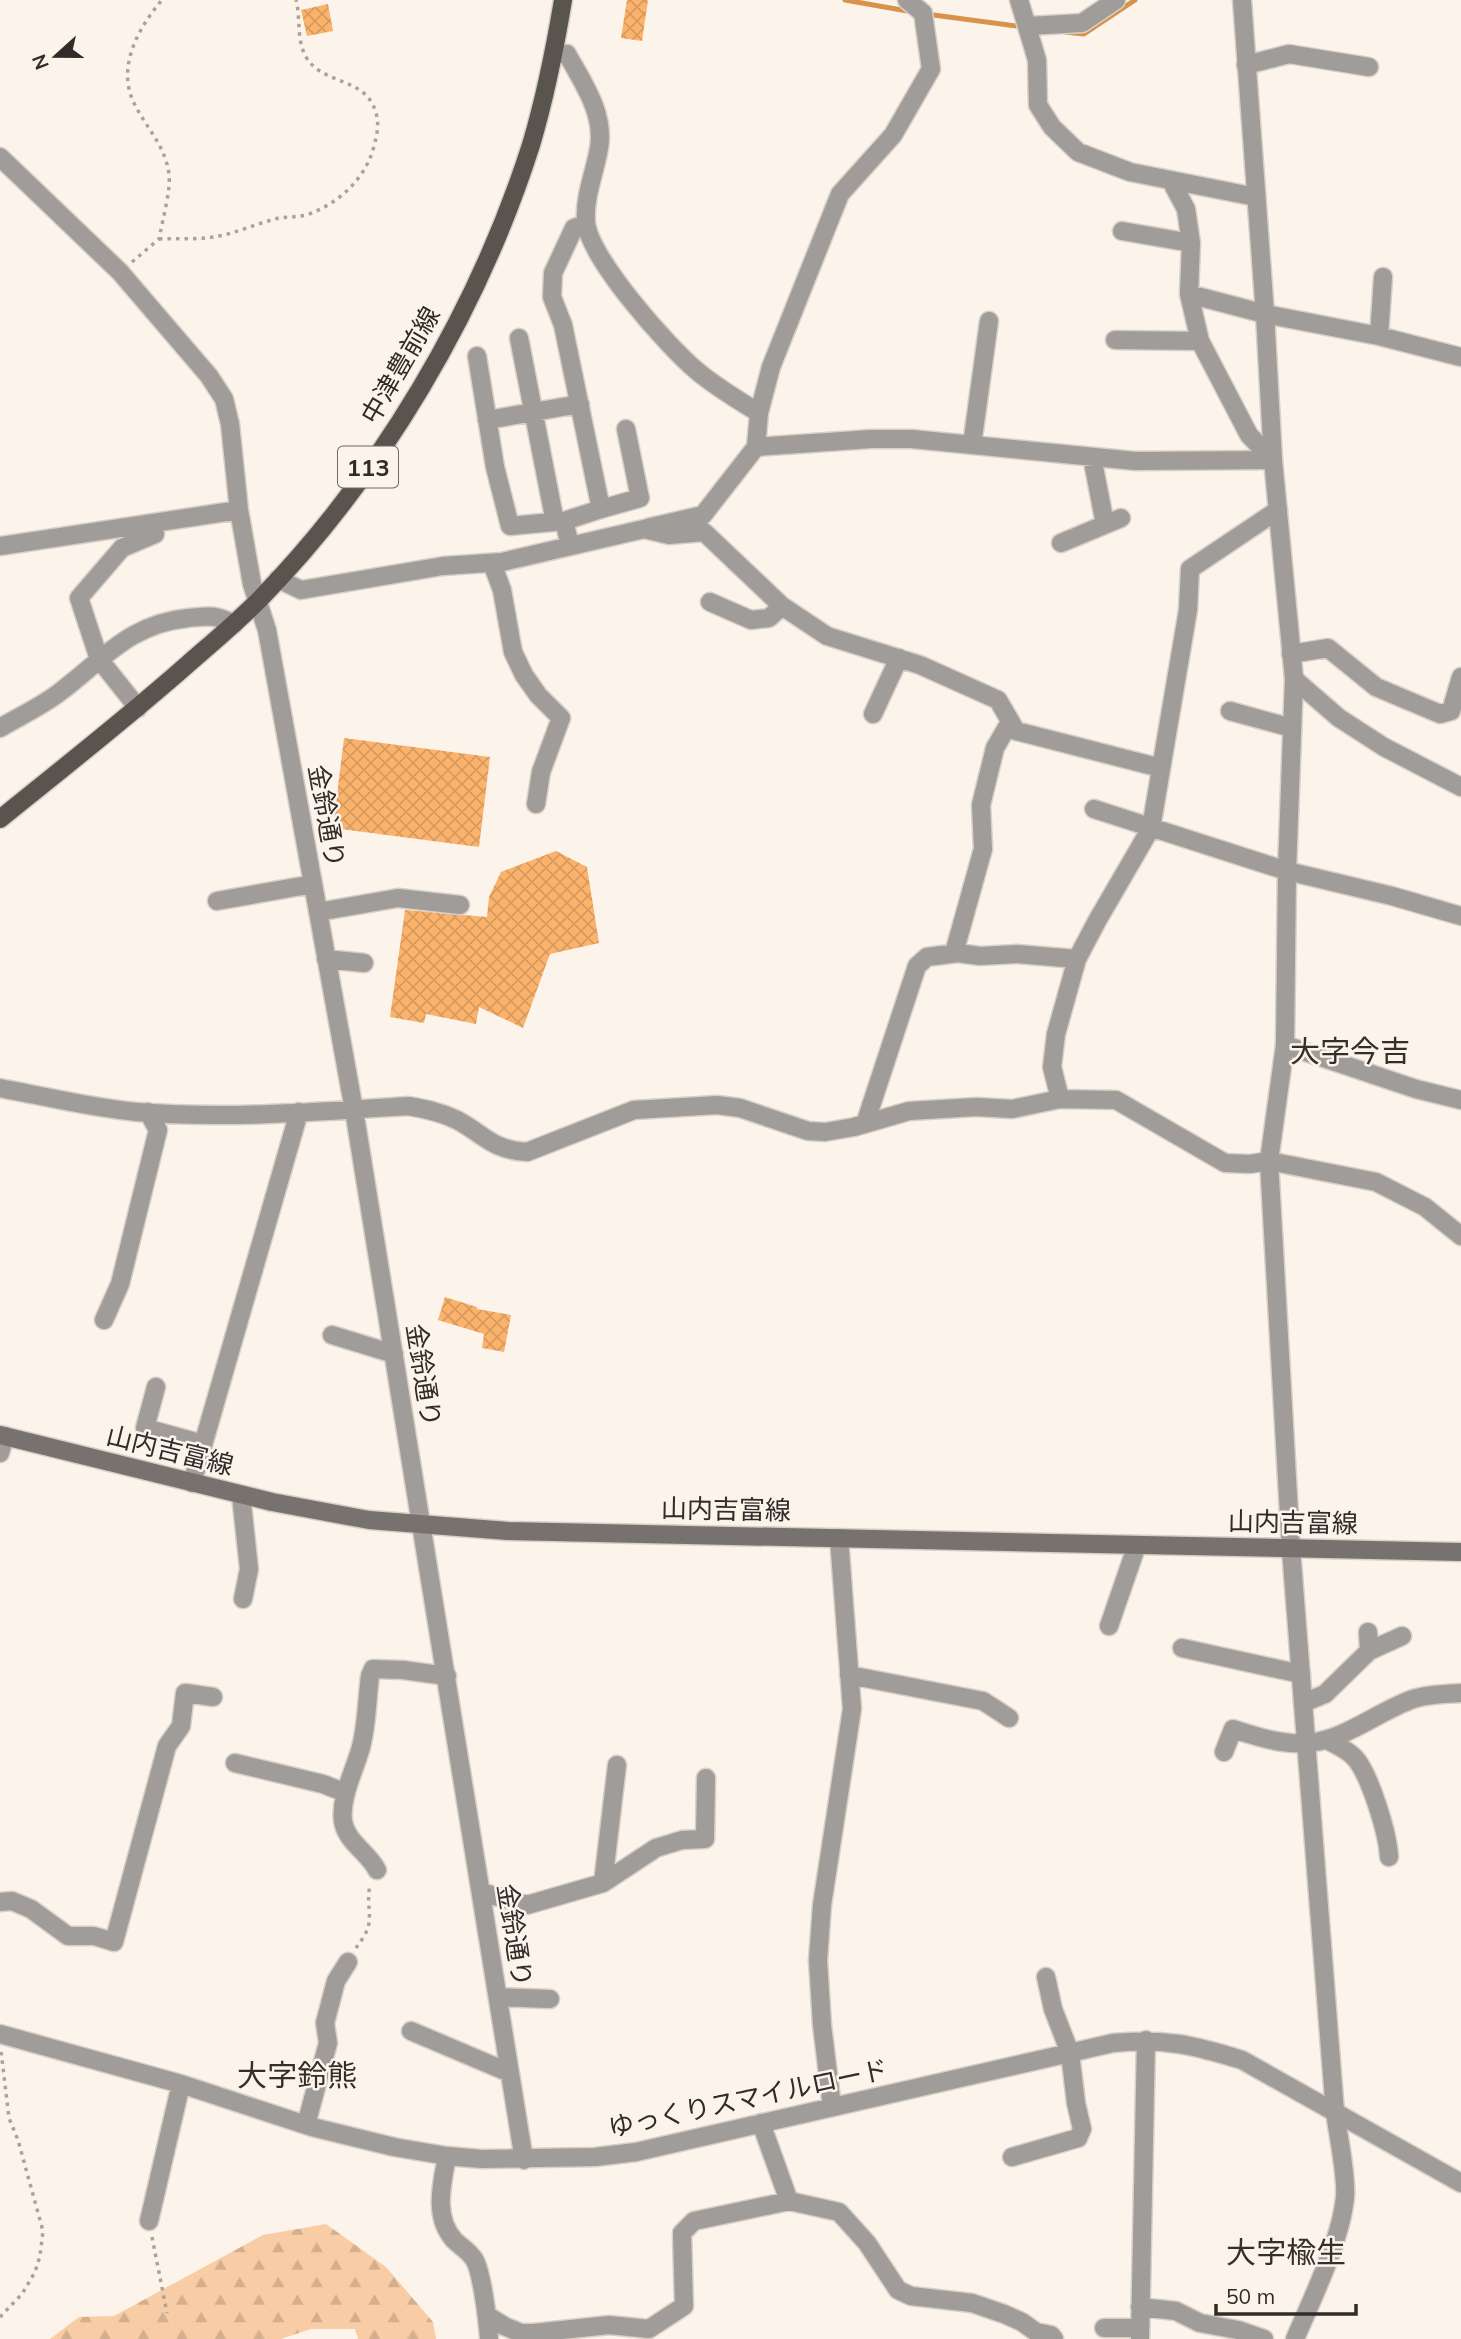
<svg xmlns="http://www.w3.org/2000/svg" width="1461" height="2339" font-family="Mulish,'Noto Sans JP',sans-serif">
  <style>
    .forest { fill: url(#forest-firs) }
    .lines { fill: none; stroke-linecap: round; stroke-linejoin: round }
    .stream { stroke: #d8924b; stroke-width: 5 }
    .building { fill: url(#building-cross-hatch) }
    .minor-casing { stroke: #d7cfc8; stroke-width: 21 }
    .tertiary-casing { stroke: #d7cfc8; stroke-width: 21 }
    .secondary-casing { stroke: #d7cfc8; stroke-width: 21 }
    .primary-casing { stroke: #d7cfc8; stroke-width: 21 }
    .path { stroke: #a9a39d; stroke-width: 3.5; stroke-dasharray: 3.5 5; stroke-linecap: butt }
    .minor { stroke: #a09c99; stroke-width: 18 }
    .tertiary { stroke: #a09c99; stroke-width: 18 }
    .secondary { stroke: #77726d; stroke-width: 18 }
    .primary { stroke: #5a544f; stroke-width: 18 }
    .labels { text-anchor: middle; dominant-baseline: central; stroke-width: 5; stroke-linejoin: round; paint-order: stroke }
    .shield { fill: #fcf3eb; stroke: #6c6863; stroke-width: 2 }
    .shield-label { font-size: 24px; font-weight: bold; fill: #2f2c29 }
    .street-label { font-size: 26px; fill: #2f2c29; stroke: #fcf3eb }
    .quarter-label { font-size: 30px; fill: #352f29; stroke: #fcf3eb }
  </style>
  <defs>
    <pattern id="forest-firs" width="22" height="20" patternUnits="userSpaceOnUse" patternTransform="scale(1.75)"><rect width="22" height="20" fill="#f8cca4"/><path d="M5 1l3.5 6h-7zM16 11l3.5 6h-7z" fill="#d5af8d"/></pattern>
    <pattern id="building-cross-hatch" width="8" height="8" patternUnits="userSpaceOnUse" patternTransform="scale(1.75)"><rect width="8" height="8" fill="#fbb36c"/><path d="M0 0l8 8M0 8l8-8" fill="none" stroke="#d79a5e"/></pattern>
  </defs>
  <rect width="100%" height="100%" fill="#fcf3eb"/>
  <path class="forest" d="M326 2224 386 2267 433 2322 436 2339H358L355 2329H311L281 2339H50L79 2317 114 2316 263 2235Z"/>
  <g class="lines">
    <path class="stream" d="M845 0 913 12
      M926 14 1024 27
      M1065 32 1084 34 1135 0"/>
  </g>
  <path class="building" d="M627 0H648L642 41 621 38Z
    M328 4 333 31 307 36 301 10Z
    M344 738 490 757 479 847 333 828Z
    M556 851 587 867 599 943 550 954 523 1028 479 1007 476 1024 426 1014 424 1023 390 1017 405 910 487 917 489 897 501 872Z
    M445 1297 477 1307V1309L511 1315 504 1352 482 1348 484 1334 438 1320Z"/>
  <g class="lines">
    <defs>
      <path id="minor" d="M1019 0 1037 60 1038 105 1052 127 1078 152 1130 172 1256 197
        M1028 26 1082 23 1116 0
        M554 54H567C583 83 605 114 599 148 595 172 584 197 586 222 589 258 668 347 697 371 716 387 738 400 759 413L756 447 703 515 647 528
        M1246 65 1289 54 1369 67
        M0 157 120 272 209 376 224 399 230 424 239 510 252 584 267 630 354 1110 524 2160
        M1171 181 1186 209 1191 243
        M1122 231 1191 243 1189 294
        M1379 336 1383 277
        M519 338 555 522
        M1115 340 1200 341 1249 435 1273 460
        M1200 341 1189 294 1265 314 1379 336 1461 357
        M477 356 495 467 510 526 564 521
        M759 413 771 367 840 194 893 135 931 69 923 13 907 0
        M487 420 580 404
        M972 445 989 321
        M756 447 871 439H912L1135 461 1273 460
        M1092 457 1105 524
        M601 509 640 498 626 429
        M1061 543 1121 518
        M570 545 564 521 601 509 563 325 552 297 553 273 574 228 586 224
        M0 546 239 510
        M492 563 502 590 513 652 524 675 538 695 561 718 541 772 536 804
        M278 579 301 590 443 566 502 562 644 529 669 535 704 532 782 606 827 636 920 665 998 700 1016 731 1161 768
        M710 602 751 620 769 618 782 606
        M1291 654 1328 648 1376 687 1440 714 1451 711 1461 677
        M1294 679 1339 718 1384 747 1461 787
        M138 708 99 659 79 598 122 548 155 534 153 524
        M1230 711 1292 728
        M873 714 899 658
        M0 728C20 716 42 706 60 692 104 659 129 624 188 618 209 616 214 614 234 624
        M1094 809 1287 871 1392 896 1461 916
        M217 901 313 884
        M318 912 398 898 460 905
        M954 953 983 849 981 805 995 748 1010 722
        M326 959 364 963
        M1285 1045 1416 1089 1461 1100
        M0 1088C44 1096 92 1108 137 1112 227 1119 318 1112 408 1106 426 1109 441 1112 457 1120 485 1135 492 1150 527 1152L634 1110 717 1105 740 1108 808 1131 825 1132 854 1127 909 1111 976 1107 1012 1109 1060 1099 1116 1100 1225 1163 1250 1164 1269 1161 1376 1182 1425 1207 1461 1236
        M1060 1099 1052 1067 1056 1034 1077 959 1097 921 1151 828 1188 610 1190 569 1278 510
        M865 1124 917 966 927 957 958 953 980 956 1017 954 1077 959
        M104 1320 120 1284 158 1130 148 1112
        M332 1335 394 1354
        M156 1387 145 1428 203 1444
        M0 1453 5 1436
        M192 1483 299 1112
        M241 1495 249 1569 243 1599
        M1109 1626 1137 1545
        M1182 1648 1301 1674
        M1369 1651 1402 1636
        M849 1675 983 1701 1009 1718
        M1303 1703 1325 1694 1369 1651 1368 1632
        M1327 1740C1336 1745 1348 1750 1355 1758 1370 1775 1388 1834 1389 1857
        M1224 1752 1233 1729C1258 1737 1282 1745 1308 1743 1345 1740 1377 1712 1413 1699 1428 1694 1445 1694 1461 1693
        M235 1763 323 1784 346 1793
        M377 1870C368 1852 346 1842 343 1821 340 1796 355 1770 361 1747 367 1724 367 1699 370 1676L373 1669 403 1670 447 1676
        M603 1883 617 1765
        M481 1892 527 1905 603 1883 656 1848 682 1840 705 1839 706 1778
        M0 1902 12 1901 31 1909 68 1936H94L114 1942 167 1746 181 1726 185 1693 213 1697
        M498 1997 550 1999
        M411 2031 510 2073
        M0 2034 181 2084 312 2127 394 2147 447 2156 482 2159 595 2157 636 2152 1113 2043C1164 2038 1194 2045 1242 2060L1461 2183
        M832 2107 822 2025 818 1960 822 1905 852 1709 839 1538
        M761 2123 789 2201 839 2212 867 2243 898 2290 911 2296 972 2303 1004 2314 1022 2322 1036 2332 1051 2335 1054 2339
        M306 2125 328 2043 325 2023 336 1981 348 1962
        M447 2156C442 2184 433 2216 454 2240 460 2246 469 2251 474 2259 482 2271 488 2323 489 2339
        M1012 2157 1078 2138 1082 2129 1076 2103 1070 2053 1053 2009 1046 1977
        M149 2221 181 2084
        M1140 2307 1176 2311 1200 2323 1238 2330 1264 2339
        M488 2316 504 2326 521 2333H534L609 2325 649 2329 684 2306 682 2233 694 2221 789 2201
        M1104 2328H1140
        M1140 2339 1146 2040"/>
      <path id="tertiary" d="M1242 0 1265 314 1273 460 1294 679 1287 871 1285 1045 1269 1161 1291 1549 1335 2112C1338 2135 1347 2176 1345 2197 1341 2240 1312 2299 1295 2339"/>
      <path id="secondary" d="M0 1435 272 1502 369 1520 508 1531 1461 1552"/>
      <path id="primary" d="M0 819C63 768 127 718 188 664 212 643 236 623 259 600 381 475 478 311 531 145 545 98 555 48 563 0"/>
    </defs>
    <use href="#minor" class="minor-casing"/>
    <use href="#tertiary" class="tertiary-casing"/>
    <use href="#secondary" class="secondary-casing"/>
    <use href="#primary" class="primary-casing"/>
    <path class="path" d="M159 239C177 238 196 240 213 237 235 234 257 223 279 218 288 217 297 217 306 215 337 205 366 179 374 146 378 131 380 120 373 105 360 78 321 83 306 57 296 39 301 19 296 0
      M132 262 159 239C162 222 171 190 169 175 166 146 146 128 134 103 116 67 139 27 162 0
      M356 1948C360 1942 366 1935 368 1927 372 1915 366 1901 370 1886
      M152 2237 167 2313
      M0 2317 22 2294 35 2272 40 2256 43 2231 18 2140 9 2118 1 2051"/>
    <use href="#minor" class="minor"/>
    <use href="#tertiary" class="tertiary"/>
    <use href="#secondary" class="secondary"/>
    <use href="#primary" class="primary"/>
  </g>
  <g class="labels">
    <rect class="shield" x="338" y="446.5" width="60" height="41" rx="5"/>
    <g class="shield-label">
      <text x="368" y="467">113</text>
    </g>
    <g class="street-label">
      <text transform="translate(400 365) rotate(-60)">中津豊前線</text>
      <text transform="translate(327 816) rotate(80)">金鈴通り</text>
      <text transform="translate(424 1375) rotate(81)">金鈴通り</text>
      <text transform="translate(170 1450) rotate(14)">山内吉富線</text>
      <text transform="translate(726 1509) rotate(1)">山内吉富線</text>
      <text transform="translate(1293 1522) rotate(1)">山内吉富線</text>
      <text transform="translate(515 1935) rotate(81)">金鈴通り</text>
      <text transform="translate(748 2098) rotate(-12)">ゆっくりスマイルロード</text>
    </g>
    <g class="quarter-label">
      <text x="1350" y="1051">大字今吉</text>
      <text x="297" y="2075">大字鈴熊</text>
      <text x="1286" y="2252">大字楡生</text>
    </g>
  </g>
  <g transform="translate(56 56) rotate(249)" stroke="#fcf3eb" stroke-width="5" paint-order="stroke">
  <path d="M0-5L12 26L0 18L-12 26Z" fill="#2f2c29"/>
  <text y="-10" font-size="19" font-weight="bold" text-anchor="middle" fill="#2f2c29">N</text>
  </g>
  <path d="M1216 2304v10h140v-10" fill="none" stroke="#2f2c29" stroke-width="3.5"/>
  <text x="1226" y="2304" font-size="21" fill="#2f2c29" stroke="#fcf3eb" stroke-width="5" paint-order="stroke">50 m</text>
</svg>
